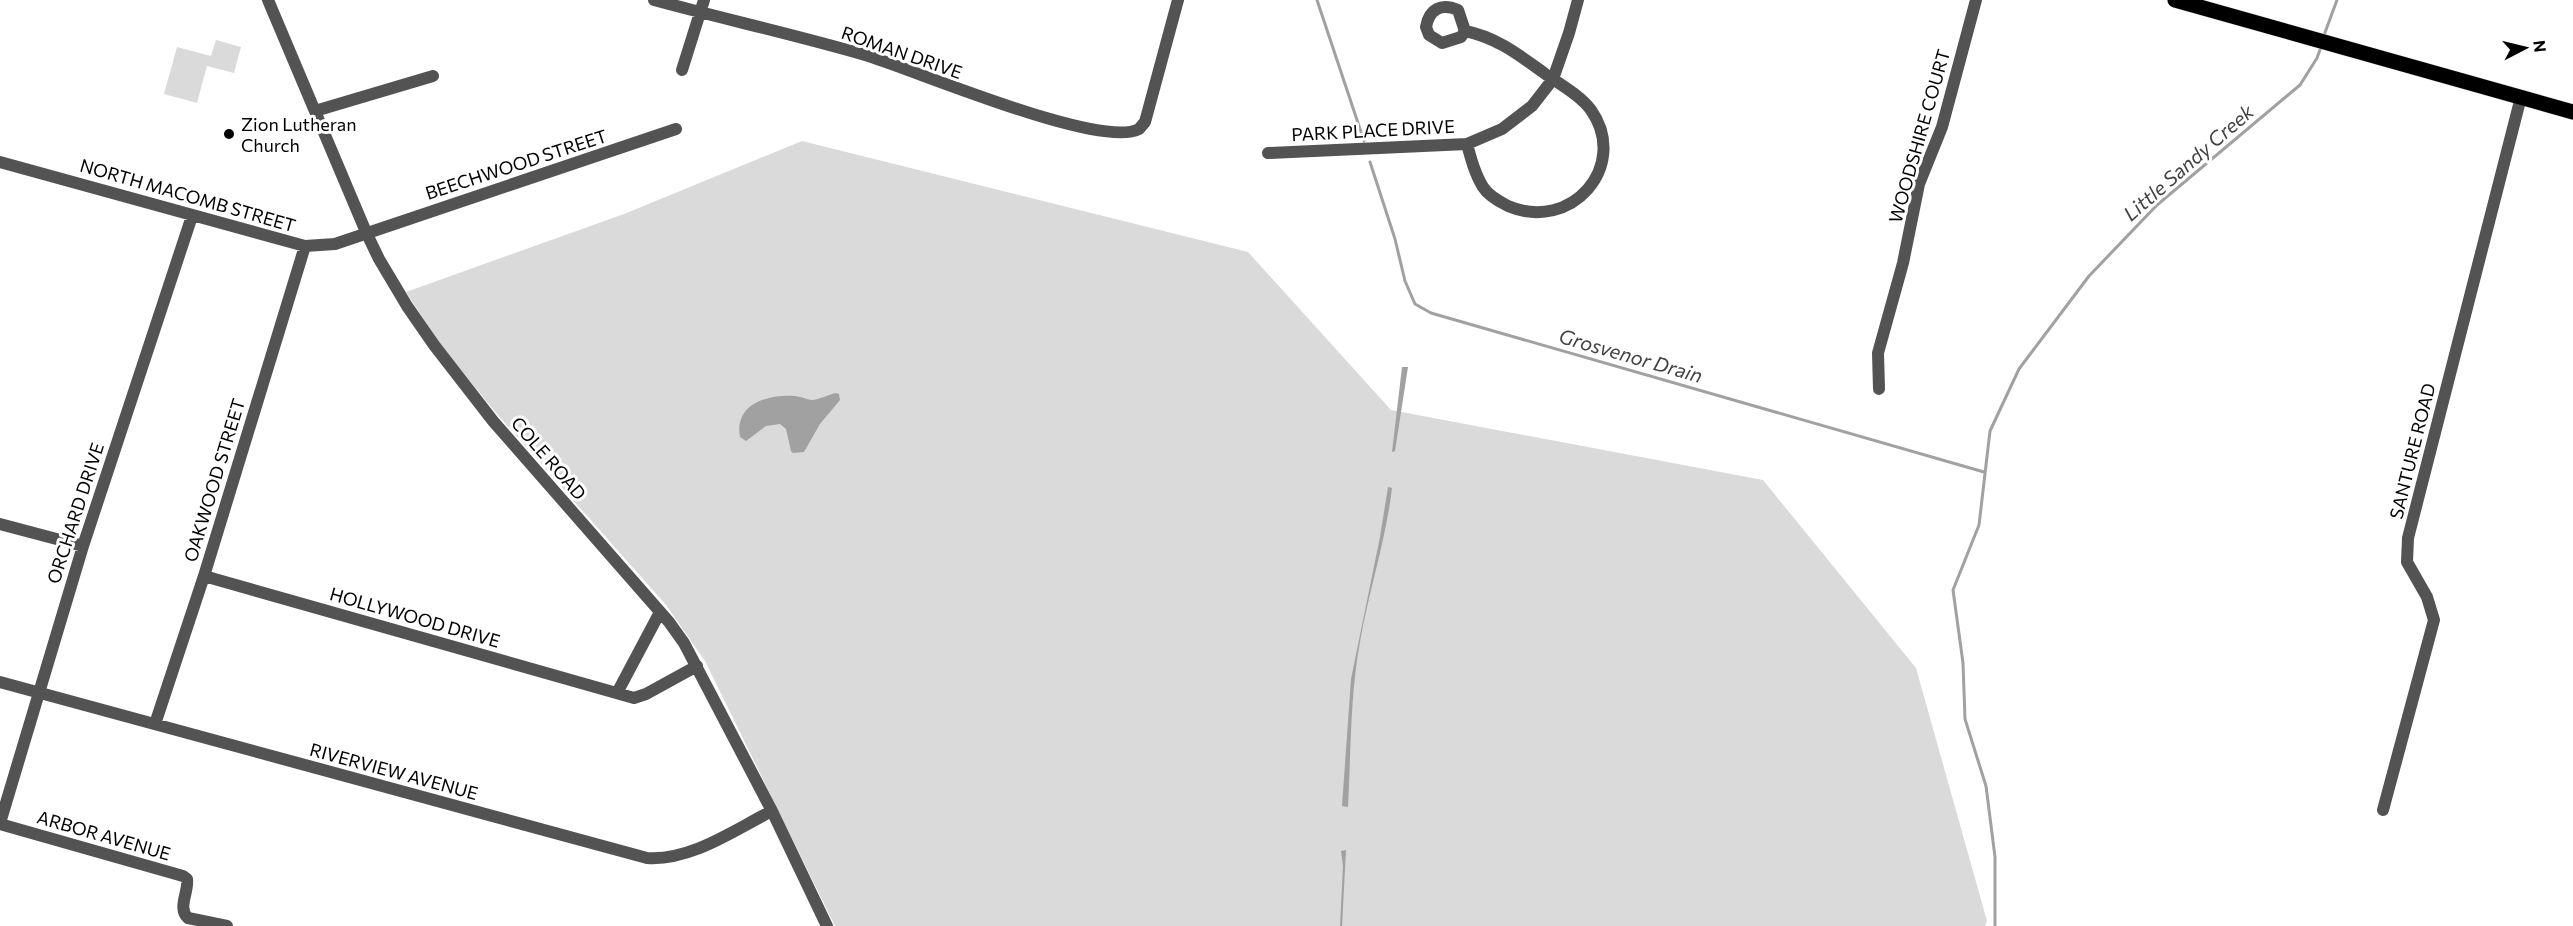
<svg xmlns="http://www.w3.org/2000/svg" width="2573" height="926" font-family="Commissioner,sans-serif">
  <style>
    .green { fill: #dadada }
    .water { fill: #a1a1a1 }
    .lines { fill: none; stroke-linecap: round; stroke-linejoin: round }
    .stream { stroke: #a1a1a1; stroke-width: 3 }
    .major-casing { stroke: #dbdbdb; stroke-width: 16 }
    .minor { stroke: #535353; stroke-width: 12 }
    .major { stroke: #000; stroke-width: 15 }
    .poi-dot { fill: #000; stroke: #fff; stroke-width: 2 }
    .labels { text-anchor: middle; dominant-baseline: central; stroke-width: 6; stroke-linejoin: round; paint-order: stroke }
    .street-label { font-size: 18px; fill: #000; stroke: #fff }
    .poi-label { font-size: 18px; fill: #000; stroke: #fff; text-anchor: start }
    .water-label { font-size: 20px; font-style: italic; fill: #424242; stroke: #fff }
  </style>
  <rect width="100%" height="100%" fill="#fff"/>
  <path class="green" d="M216 40 241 47 234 73 207 66 197 103 164 94 177 47 211 56Z
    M802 141 1248 252 1391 410 1763 480 1916 668 1987 921 1985 926H835L705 661 666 605 496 413 440 344 406 292 624 214Z"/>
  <path class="water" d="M1402 367H1408L1395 451 1392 452Z
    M836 393 839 394 840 400 820 424 804 452 793 453 791 451 786 429 780 424 766 426 746 441 740 437C734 404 768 394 794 396 801 396 807 400 813 400 820 399 828 395 836 393Z
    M1388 487 1392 488C1386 540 1369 590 1360 642 1350 696 1351 752 1348 807L1342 806 1351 679 1380 537Z
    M1346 850 1342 926H1340L1343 866 1341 851Z"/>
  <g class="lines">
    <path class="stream" d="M1317 0 1364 141
      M2323 38 2337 0
      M1370 162 1395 239 1405 281 1415 304 1431 313 1984 472
      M1995 926V857L1986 786 1965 719 1963 663 1953 590 1979 525 1990 431 2019 369 2089 276 2157 205 2300 85 2317 58 2321 47"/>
    <defs>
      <path id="major" d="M2175 0 2573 112"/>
    </defs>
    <use href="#major" class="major-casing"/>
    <path class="minor" d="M268 0 366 232 379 259 407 306 434 345 493 421 669 622 684 643 772 811 827 926
      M654 0C724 19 796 35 865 55 913 69 1100 150 1139 129 1141 127 1143 124 1145 122L1178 0
      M1465 31 1461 37 1442 43 1429 35 1426 27C1429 9 1441 3 1458 10L1465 31C1496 37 1519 55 1544 73 1559 84 1580 95 1591 110 1630 166 1571 233 1508 206 1500 202 1488 195 1483 187 1475 174 1471 159 1467 144
      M682 70 704 0
      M315 111 433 76
      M1268 153 1467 144 1502 129 1532 106 1553 79 1569 33 1578 0
      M0 162 305 246 335 244 676 129
      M1879 389 1878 353 1903 263 1919 184 1942 127 1976 0
      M0 524 83 546
      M204 576 634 698 646 694 697 666
      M0 682 647 858C691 861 734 830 772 811
      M617 693 660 612
      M155 724 204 576 305 246
      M2383 810 2434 620 2427 597 2407 562 2408 538 2521 97
      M0 823 83 546 192 216
      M0 824 183 876 187 879C189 892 177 908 188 918L227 926"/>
    <use href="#major" class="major"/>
  </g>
  <circle class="poi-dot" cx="229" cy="134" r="6"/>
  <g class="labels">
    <g class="street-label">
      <text transform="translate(902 52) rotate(19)">ROMAN DRIVE</text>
      <text transform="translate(1373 130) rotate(-3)">PARK PLACE DRIVE</text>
      <text transform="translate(1919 136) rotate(-74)">WOODSHIRE COURT</text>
      <text transform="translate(516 164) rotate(-18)">BEECHWOOD STREET</text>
      <text transform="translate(188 195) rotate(16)">NORTH MACOMB STREET</text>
      <text transform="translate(2412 451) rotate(-76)">SANTURE ROAD</text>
      <text transform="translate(549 458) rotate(49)">COLE ROAD</text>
      <text transform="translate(214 480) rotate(-73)">OAKWOOD STREET</text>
      <text transform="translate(75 513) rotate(-72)">ORCHARD DRIVE</text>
      <text transform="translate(415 617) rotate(16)">HOLLYWOOD DRIVE</text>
      <text transform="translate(394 771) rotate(15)">RIVERVIEW AVENUE</text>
      <text transform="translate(104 835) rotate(16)">ARBOR AVENUE</text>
    </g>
    <g class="poi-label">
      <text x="241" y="124">Zion Lutheran<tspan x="241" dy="21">Church</tspan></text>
    </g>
    <g class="water-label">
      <text transform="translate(2188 162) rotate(-41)">Little Sandy Creek</text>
      <text transform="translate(1631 355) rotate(16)">Grosvenor Drain</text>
    </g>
  </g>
  <g transform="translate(2525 48) rotate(83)" stroke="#ffffff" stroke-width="4.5" paint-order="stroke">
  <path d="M0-4.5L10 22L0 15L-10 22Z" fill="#000000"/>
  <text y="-9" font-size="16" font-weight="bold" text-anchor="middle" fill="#000000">N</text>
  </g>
</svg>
